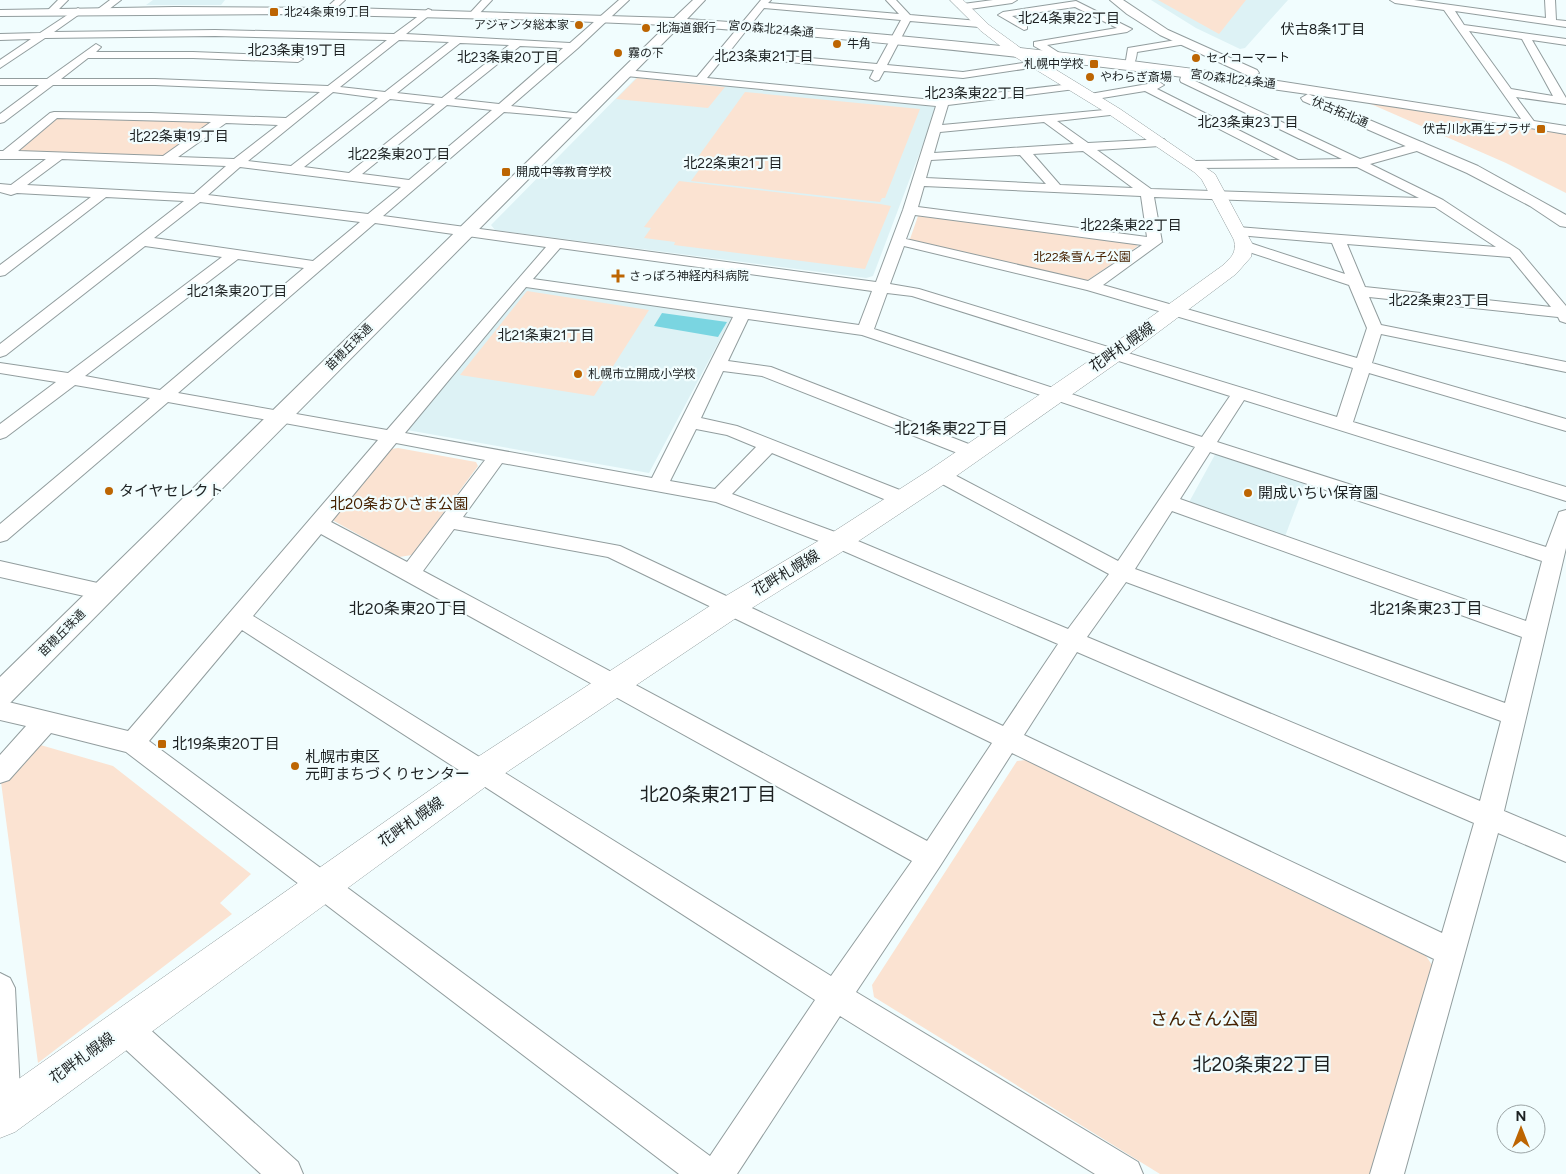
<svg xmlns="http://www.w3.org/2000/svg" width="1566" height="1174" font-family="Figtree,'Noto Sans JP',sans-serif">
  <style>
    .built { fill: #ddf2f5 }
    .green { fill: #fbe3d2 }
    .water { fill: #7ad5e1 }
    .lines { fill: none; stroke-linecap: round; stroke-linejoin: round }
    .minor-casing { stroke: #929d9e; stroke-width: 2 }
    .tertiary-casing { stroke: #929d9e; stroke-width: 2 }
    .secondary-casing { stroke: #929d9e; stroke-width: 1 }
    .minor { fill: #fff; fill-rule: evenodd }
    .tertiary { fill: #fff; fill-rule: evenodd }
    .secondary { fill: #fff; fill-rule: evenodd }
    .poi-dot { fill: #bd6502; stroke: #f1fdfe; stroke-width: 2 }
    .labels { text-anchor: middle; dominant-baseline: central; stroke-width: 4.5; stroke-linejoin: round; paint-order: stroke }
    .far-poi-label { font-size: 12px; fill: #1d2122; stroke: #f1fdfe; text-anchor: start }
    .far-street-label { font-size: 12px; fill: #1d2122; stroke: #f1fdfe }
    .far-park-label { font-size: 12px; fill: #462100; stroke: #f1fdfe }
    .far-neighbourhood-label { font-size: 14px; fill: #1d2122; stroke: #f1fdfe }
    .street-label { font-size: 15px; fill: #1d2122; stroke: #f1fdfe }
    .poi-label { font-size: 15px; fill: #1d2122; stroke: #f1fdfe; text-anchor: start }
    .park-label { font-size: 15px; fill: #462100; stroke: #f1fdfe }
    .neighbourhood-label { font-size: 16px; fill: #1d2122; stroke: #f1fdfe }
    .near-park-label { font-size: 18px; fill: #462100; stroke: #f1fdfe }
    .near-neighbourhood-label { font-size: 19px; fill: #1d2122; stroke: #f1fdfe }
  </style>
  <rect width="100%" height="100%" fill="#f1fdfe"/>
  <path class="built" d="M153 0H225L221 5H146Z
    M1151 0H1288L1245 48 1240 49 1196 28Z
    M640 77 937 107 873 276 866 278 495 230 491 225 636 78Z
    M525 287 732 317 649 473 407 430Z
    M1217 451 1306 481 1284 539 1188 504Z"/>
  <path class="green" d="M1158 0H1246L1219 34Z
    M637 78 725 87 708 108 616 99Z
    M745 92 920 109 885 198H882L880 202 691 181 699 170 690 168Z
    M1364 101 1566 134V193L1506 163Z
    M56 118 211 121 212 122 164 156 16 152Z
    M679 181 880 204 891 206 865 269 674 245 675 242 644 238 651 228 644 227Z
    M918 216 1133 243 1138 246 1088 280H1082L914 241 910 239Z
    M527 291 649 310 594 396 460 375Z
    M398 448 476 462 478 466 412 555 399 557 334 521V516L391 449Z
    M37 744 113 766 251 874 220 903 232 914 38 1063 1 782Z
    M1026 760 1426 956 1432 965 1375 1174H1160L874 997 872 985 1017 761Z"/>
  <path class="water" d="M662 313 727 322 718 337 654 326Z"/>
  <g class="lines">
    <defs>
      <path id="minor" d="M58 0H68L54 14H48V10Z
        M110 0H121L104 13H98V9Z
        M335 0H345L332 12H326V8Z
        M482 0H492L477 16H471V12Z
        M619 0H629L578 48 511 106 582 114 588 117 586 119 504 112 383 216 876 282 903 210 936 106 626 76 621 73 626 70 697 77 761 0H771L768 3 899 14 886 0H896L910 15 979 21 984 24 979 27 910 21 887 65 963 72 1037 61 1042 64 1037 67 963 78 884 71 879 80 875 81 870 78 874 70 725 56 707 78 933 100 1071 84 1075 85 1076 87 1075 89 948 105 942 125 1115 109 1119 110 1121 112 1119 114 1057 121 1088 143 1164 139 1166 142 1160 146 1097 150 1151 189 1419 198 1357 167 1190 168 1188 165 1194 161 1280 160 1145 91 1090 100 1084 97 1090 94 1159 82 1164 85 1157 89 1298 160 1342 159 1181 82 1180 80 1183 71H1191L1192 73 1191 79 1360 159 1420 142 1424 143 1426 146 1424 149 1370 164 1443 200 1519 250 1566 306V323L1560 321 1558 317 1369 297 1381 325 1566 362V372L1381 334 1372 363 1566 419V431L1369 373 1353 422 1566 487V501L1244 400 1217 442 1546 547 1559 512 1566 510V548L1504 811 1566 837V862L1498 833 1404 1174H1370L1434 959 1012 753 940 866 856 992 1138 1162 1143 1174H1095L840 1016 737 1174H679L126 752 51 733 9 780 0 783V755L26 726 0 720V700L128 731 378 440 168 402 7 540 0 542V524L150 398 75 385 6 437 0 439V424L56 382 0 373V363L68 373 222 257 145 246 6 355 0 357V344L184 201 106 197 5 275 0 276V265L91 197 17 193 11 195 0 192V184L11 185 46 159H0V151H3L50 113 54 112 151 113 286 118 320 92 155 85H53L4 122 0 123V114L39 85H0V79H47L96 44 101 47 96 52H193L298 56 303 59 298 62 193 58H88L61 79H155L328 86 387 40 215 36 45 38 0 68V60L31 39 0 40V34L40 33 78 8 83 11 81 13 54 32 215 30 394 34 428 9 431 10V14L406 34 570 43ZM764 8 901 20 877 64 730 51ZM399 40 449 42 385 92 340 87ZM460 43 509 45 442 98 397 93ZM520 46 563 48 499 104 454 99ZM333 92 378 98 291 166 248 161ZM390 99 435 104 349 173 304 167ZM447 105 492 110 409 180 362 174ZM57 118 211 122 163 156 18 151ZM1044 122 1074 144 934 153 940 132ZM226 123 278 125 234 159 178 157ZM1083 151 1133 188 1060 185 1033 154ZM1020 155 1046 184 926 178 931 160ZM62 159 226 166 194 194 27 185ZM240 167 401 187 368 214 208 195ZM924 186 1141 196 1147 237 918 207ZM1154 197 1435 207 1496 247 1238 227 1233 228 1231 231 1233 234 1238 235 1332 243 1345 274 1250 243H1240L1238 246 1240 249 1349 285 1367 328 1357 358 1103 285 1162 242ZM200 202 360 222 313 261 154 238ZM915 215 1142 245 1088 281 906 239ZM375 223 546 247 387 430 178 393ZM1347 244 1510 257 1551 307 1365 287ZM904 246 1087 290 1353 368 1337 417 919 289 890 284ZM560 248 872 291 859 325 533 279ZM238 259 304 268 160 390 85 376ZM526 287 733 317 652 478 405 433ZM887 293 912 296 1230 396 1202 437 874 329ZM748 319 862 335 1195 447 1118 561 947 471 940 469 933 471 931 475 933 479 1109 574 1068 629 846 536 732 494 772 453 896 504 903 506 910 504 913 499 910 494 737 426 701 418 723 371 762 376 965 456 972 458 979 456 981 452 979 448 771 367 728 361ZM696 429 727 435 756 447 715 489 670 481ZM396 443 485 460 407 562 331 522ZM1210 452 1542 561 1526 621 1180 499ZM502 463 716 502 832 546 1058 644 1003 726 620 546 463 517ZM1172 511 1522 637 1505 703 1135 569ZM454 529 608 557 992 743 927 841 423 571ZM321 534 912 861 831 976 253 616ZM1126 582 1501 721 1480 801 1087 637ZM242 630 815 1000 710 1156 149 741ZM1077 652 1474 823 1442 933 1024 735Z
        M993 0H1017L1012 3 963 10 958 7 963 4Z
        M1390 0H1414L1546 18 1545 0H1555L1556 20 1566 21V27L1455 11 1464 25 1566 39V45L1532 40 1566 98V104L1516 97 1536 124 1534 126H1526L1444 10 1395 3ZM1469 31 1522 39 1553 96 1511 89Z
        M1076 1 1132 29 1127 32 1047 45 1061 54V58L1057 59 1034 46V42L1117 28 1075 7 1012 16 1027 25V29L1024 30 998 15 1003 12Z
        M1182 39 1186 40V44L1137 52C1136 60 1135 66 1127 68L1122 65 1126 60 1128 48Z
        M0 561 102 584 110 586 113 592 110 598 102 600 0 577Z
        M0 973 10 978 15 988 21 1113 16 1124 5 1129 0 1127Z
        M124 1012 135 1016 298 1162 303 1174H261L113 1038 109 1027 113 1016Z"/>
      <path id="tertiary" d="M693 0H705L687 19C875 32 1064 50 1251 77L1160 35 1127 14 1110 0H1123L1168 30 1257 70 1259 73 1252 77 1566 126V134C1272 85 978 47 680 26L10 703 0 707V677L667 25 546 20 291 14 0 16V10L175 7 350 8 674 18Z
        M1308 94 1478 166 1566 215V227L1560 226 1530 206 1467 173 1303 101 1301 98Z"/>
      <path id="secondary" d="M950 0H963L989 25 1022 49 1120 109 1215 174 1253 245 1251 257 1236 274 1121 360 949 481 848 548 739 616 492 782 15 1132 0 1138V1092L470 762 719 600 830 534 931 469 1105 350 1222 266C1231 258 1237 253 1234 240L1202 180 1194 172 1110 115 1012 55 981 31Z"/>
    </defs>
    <use href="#minor" class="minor-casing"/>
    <use href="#tertiary" class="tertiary-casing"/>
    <use href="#secondary" class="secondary-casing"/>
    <use href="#minor" class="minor"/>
    <use href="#tertiary" class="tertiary"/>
    <use href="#secondary" class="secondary"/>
  </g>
  <g class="poi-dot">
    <rect x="269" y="7" width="10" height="10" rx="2.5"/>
    <circle cx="579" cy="25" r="5"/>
    <circle cx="646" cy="28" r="5"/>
    <circle cx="837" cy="44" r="5"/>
    <circle cx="618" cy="53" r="5"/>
    <circle cx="1196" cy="58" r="5"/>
    <rect x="1089" y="59" width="10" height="10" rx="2.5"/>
    <circle cx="1090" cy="77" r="5"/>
    <rect x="1536" y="124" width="10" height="10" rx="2.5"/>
    <rect x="501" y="167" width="10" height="10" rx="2.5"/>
    <path d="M615.5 268.5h5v5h5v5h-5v5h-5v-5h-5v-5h5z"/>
    <circle cx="578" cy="374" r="5"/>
    <circle cx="109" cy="491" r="5"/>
    <circle cx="1248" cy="493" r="5"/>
    <rect x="157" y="739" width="10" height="10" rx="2.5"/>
    <circle cx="295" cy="766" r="5"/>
  </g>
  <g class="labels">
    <g class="far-poi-label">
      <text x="284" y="12">北24条東19丁目</text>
      <text x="569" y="25" text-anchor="end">アジャンタ総本家</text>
      <text x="656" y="28">北海道銀行</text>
      <text x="847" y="44">牛角</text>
      <text x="628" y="53">霧の下</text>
      <text x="1206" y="58">セイコーマート</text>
      <text x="1084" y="64" text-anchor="end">札幌中学校</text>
      <text x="1100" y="77">やわらぎ斎場</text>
      <text x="1531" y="129" text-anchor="end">伏古川水再生プラザ</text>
      <text x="516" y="172">開成中等教育学校</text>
      <text x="629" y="276">さっぽろ神経内科病院</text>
      <text x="588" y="374">札幌市立開成小学校</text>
    </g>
    <g class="far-street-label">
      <text transform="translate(771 29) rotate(5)">宮の森北24条通</text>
      <text transform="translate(1233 79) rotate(7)">宮の森北24条通</text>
      <text transform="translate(1340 112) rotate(23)">伏古拓北通</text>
      <text transform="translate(349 347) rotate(-45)">苗穂丘珠通</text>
      <text transform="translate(62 633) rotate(-45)">苗穂丘珠通</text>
    </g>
    <g class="far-park-label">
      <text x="1082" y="257">北22条雪ん子公園</text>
    </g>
    <g class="far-neighbourhood-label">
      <text x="1069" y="18">北24条東22丁目</text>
      <text x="1323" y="29">伏古8条1丁目</text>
      <text x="297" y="50">北23条東19丁目</text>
      <text x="764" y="56">北23条東21丁目</text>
      <text x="508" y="57">北23条東20丁目</text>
      <text x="975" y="93">北23条東22丁目</text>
      <text x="1248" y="122">北23条東23丁目</text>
      <text x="179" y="136">北22条東19丁目</text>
      <text x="399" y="154">北22条東20丁目</text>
      <text x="733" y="163">北22条東21丁目</text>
      <text x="1131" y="225">北22条東22丁目</text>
      <text x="237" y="291">北21条東20丁目</text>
      <text x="1439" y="300">北22条東23丁目</text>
      <text x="546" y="335">北21条東21丁目</text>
    </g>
    <g class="street-label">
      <text transform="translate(1122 347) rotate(-35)">花畔札幌線</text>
      <text transform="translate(786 573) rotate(-31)">花畔札幌線</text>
      <text transform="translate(411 822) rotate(-35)">花畔札幌線</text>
      <text transform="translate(82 1058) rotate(-36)">花畔札幌線</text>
    </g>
    <g class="poi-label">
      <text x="119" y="491">タイヤセレクト</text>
      <text x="1258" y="493">開成いちい保育園</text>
      <text x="172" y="744">北19条東20丁目</text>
      <text x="305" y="757">札幌市東区<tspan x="305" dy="17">元町まちづくりセンター</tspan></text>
    </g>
    <g class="park-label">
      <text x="399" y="504">北20条おひさま公園</text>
    </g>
    <g class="neighbourhood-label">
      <text x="951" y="428">北21条東22丁目</text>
      <text x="408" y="608">北20条東20丁目</text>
      <text x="1426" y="608">北21条東23丁目</text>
    </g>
    <g class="near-park-label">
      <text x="1204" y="1019">さんさん公園</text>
    </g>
    <g class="near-neighbourhood-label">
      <text x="708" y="794">北20条東21丁目</text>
      <text x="1262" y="1064">北20条東22丁目</text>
    </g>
  </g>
  <g transform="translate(1521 1129)"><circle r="24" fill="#f1fdfe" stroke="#9ca5a6"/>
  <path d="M0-4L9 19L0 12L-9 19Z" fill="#bd6502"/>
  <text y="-8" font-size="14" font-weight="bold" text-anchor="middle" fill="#1d2122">N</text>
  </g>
</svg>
